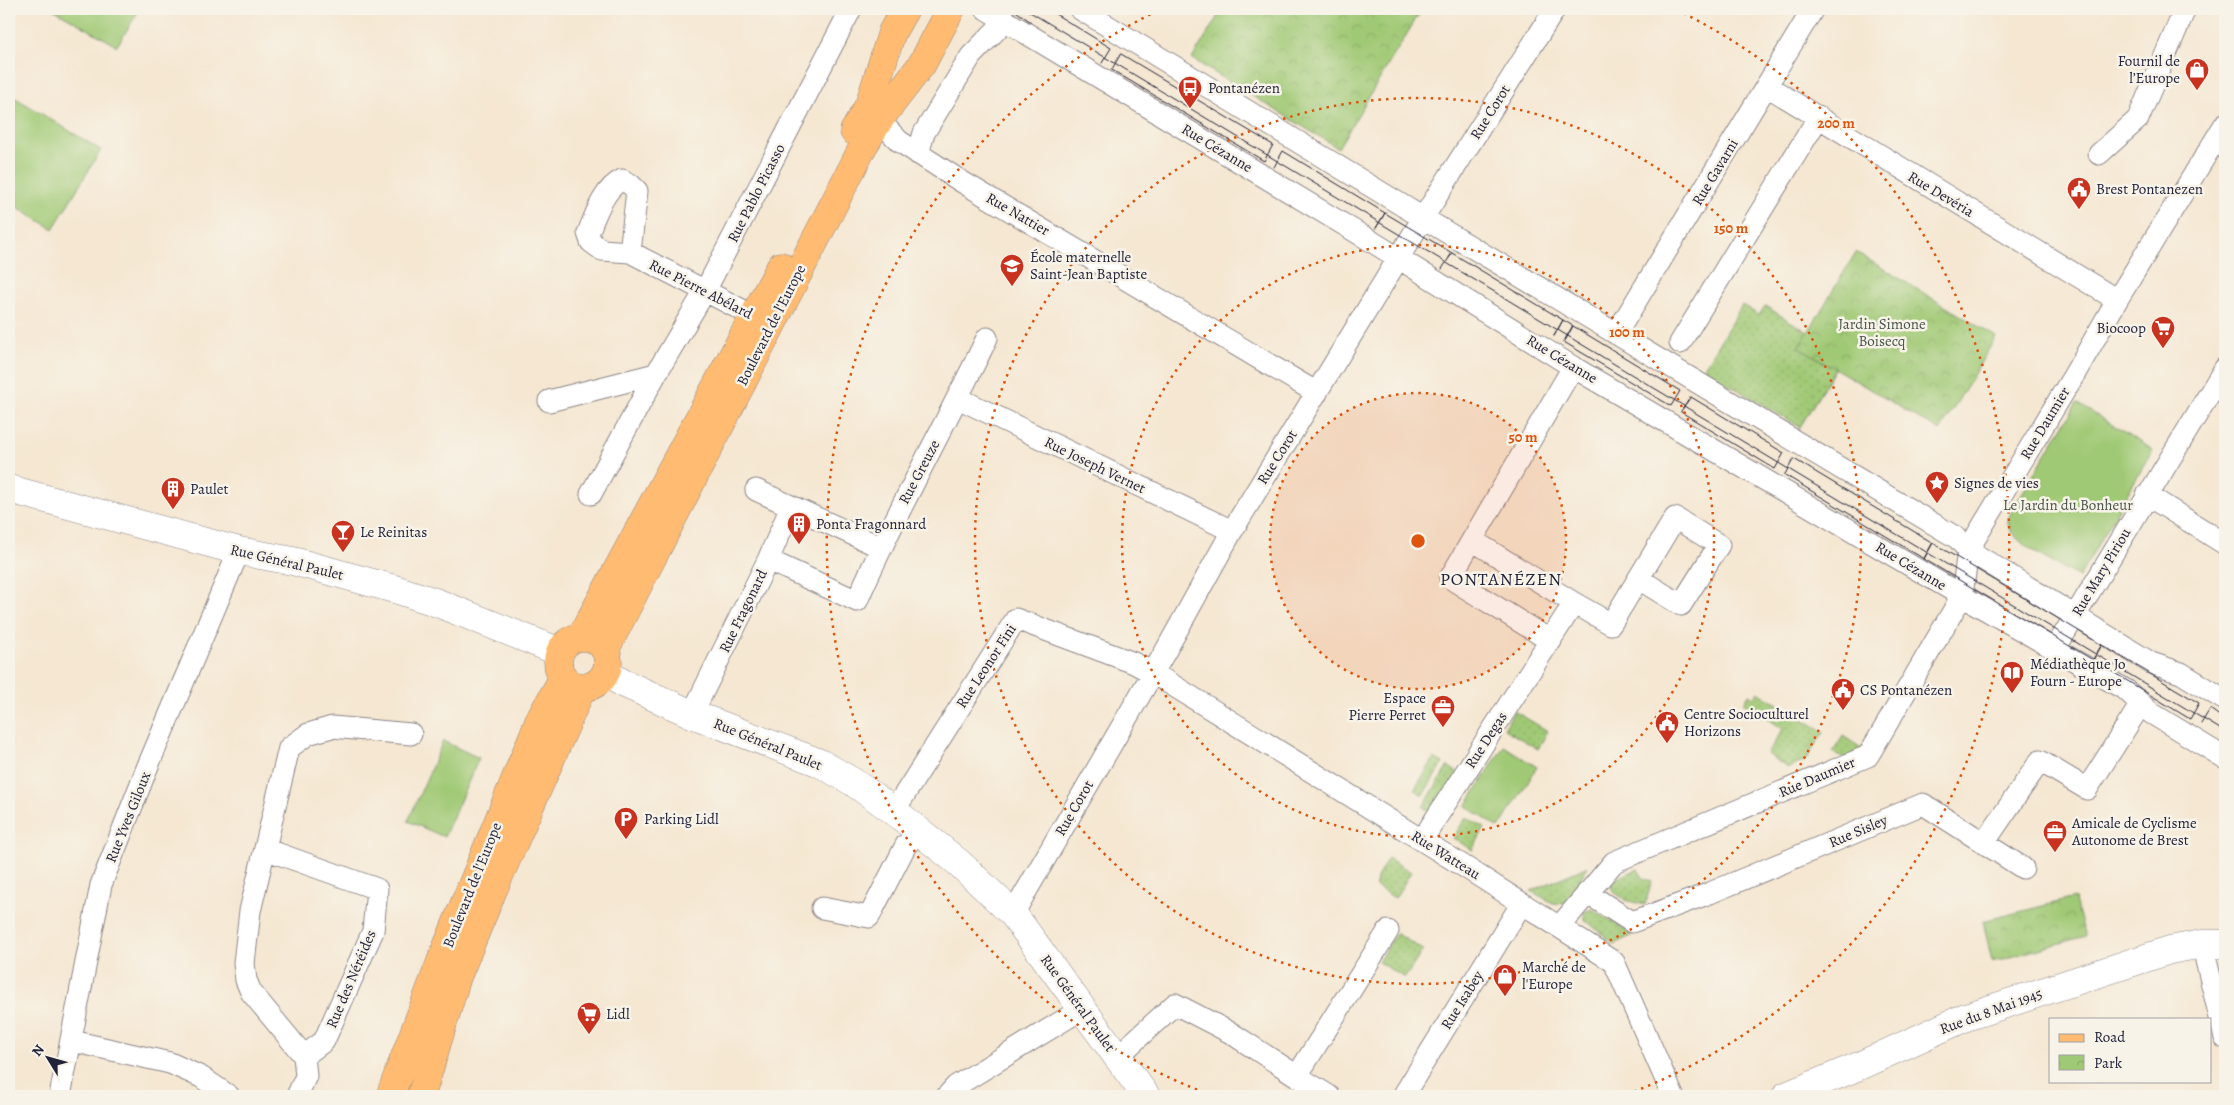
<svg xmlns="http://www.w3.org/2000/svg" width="2234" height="1105" font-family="Alegreya,serif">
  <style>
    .grass { fill: url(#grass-dots); stroke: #617658 }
    .park { fill: url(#park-crowns); stroke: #617658 }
    .garden { fill: #a0c975; stroke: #617658 }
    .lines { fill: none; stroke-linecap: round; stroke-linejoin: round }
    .minor-casing { stroke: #8c8486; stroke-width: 23 }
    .tertiary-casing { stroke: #8c8486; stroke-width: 29 }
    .primary-casing { stroke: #8c8486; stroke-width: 29 }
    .minor { stroke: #fff; stroke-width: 21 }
    .tertiary { stroke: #fff; stroke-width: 28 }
    .primary { stroke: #febb71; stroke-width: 28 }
    .tram { stroke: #22223b; stroke-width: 1 }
    .ring { fill: none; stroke: #de560e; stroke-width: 2.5; stroke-dasharray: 2.5 5 }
    .labels { text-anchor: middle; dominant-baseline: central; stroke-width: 5; stroke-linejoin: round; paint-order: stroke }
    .poi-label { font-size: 15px; fill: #22223b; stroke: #f7f3e8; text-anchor: start }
    .street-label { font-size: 15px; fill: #22223b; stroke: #f7f3e8 }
    .park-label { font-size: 15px; fill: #48544c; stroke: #f7f3e8 }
    .quarter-label { font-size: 18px; letter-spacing: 1px; fill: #22223b; stroke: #f7f3e8 }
    .centre { fill: #de560e; stroke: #f7f3e8; stroke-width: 2.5 }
    .ring-label { font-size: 15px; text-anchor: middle; font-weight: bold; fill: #de560e; stroke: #f7f3e8; stroke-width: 5; stroke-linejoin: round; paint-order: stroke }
  </style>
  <defs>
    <pattern id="grass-dots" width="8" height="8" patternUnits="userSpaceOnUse" patternTransform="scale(1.25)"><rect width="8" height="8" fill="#a0c975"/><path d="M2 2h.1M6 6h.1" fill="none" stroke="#8aac66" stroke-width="1.8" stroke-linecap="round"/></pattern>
    <pattern id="park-crowns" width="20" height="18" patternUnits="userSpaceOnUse" patternTransform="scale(1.25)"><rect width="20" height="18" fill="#a0c975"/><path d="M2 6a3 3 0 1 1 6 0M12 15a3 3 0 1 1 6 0" fill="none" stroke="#8aac66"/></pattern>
  </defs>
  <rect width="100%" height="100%" fill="#f7f3e8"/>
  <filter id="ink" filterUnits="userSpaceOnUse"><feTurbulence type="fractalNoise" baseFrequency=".02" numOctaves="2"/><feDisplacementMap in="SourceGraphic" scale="10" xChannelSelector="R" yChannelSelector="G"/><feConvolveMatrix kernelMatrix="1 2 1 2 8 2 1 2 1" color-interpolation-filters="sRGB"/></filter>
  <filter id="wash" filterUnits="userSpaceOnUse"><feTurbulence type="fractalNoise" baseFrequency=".0096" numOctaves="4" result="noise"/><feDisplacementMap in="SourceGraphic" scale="20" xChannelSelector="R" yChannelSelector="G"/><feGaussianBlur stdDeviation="1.12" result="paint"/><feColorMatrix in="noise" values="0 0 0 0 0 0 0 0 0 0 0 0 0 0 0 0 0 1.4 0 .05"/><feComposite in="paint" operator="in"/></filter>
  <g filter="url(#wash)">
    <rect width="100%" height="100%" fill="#f5e7d2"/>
    <path class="grass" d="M1742 305 1759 315 1765 306 1844 354 1800 427 1703 369Z
      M1758 692 1824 732 1805 761 1788 768 1767 754 1783 729 1744 703 1749 694 1754 697Z
      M1514 711 1548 731 1538 749 1504 729Z
      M1843 736 1863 749 1844 759 1833 752Z
      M1434 758 1443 763 1423 795 1414 790Z
      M1448 766 1458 773 1433 814 1423 807Z
      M1466 817 1485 828 1472 850 1453 838Z
      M1388 858 1411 872 1395 898 1375 886 1377 882 1375 881Z
      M1588 866 1565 904 1553 903 1531 891Z
      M1638 869 1643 878 1652 881 1645 905 1625 900 1613 891 1611 885 1615 879Z
      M1592 909 1629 932 1631 936 1614 944 1584 919V912Z
      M1396 933 1423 950 1405 978 1378 962Z"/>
    <path class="park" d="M1222 9H1422L1338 148 1192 59Z
      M1856 252 1996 337 1940 431 1799 347Z
      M2074 898 2086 936 1992 962 1983 921Z"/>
    <path class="garden" d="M53 9H140L117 46Z
      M14 97 101 150 53 229 9 202V107Z
      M2077 403 2153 450 2079 577C2062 567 2006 542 2008 521 2008 518 2011 513 2012 510Z
      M443 741 479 758 444 837 408 821Z
      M1504 746 1537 767 1499 828 1466 806Z"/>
  </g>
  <g filter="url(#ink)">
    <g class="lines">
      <defs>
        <path id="minor" d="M986 9 1371 241 1573 367 1962 596 2126 690 2151 713 2225 758
          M1080 9 1423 218 1957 538 1968 550 2151 663 2181 673 2225 700
          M1767 86 2117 300
          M879 120 899 141 959 180 1317 393
          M918 154 924 133 971 56 1006 20
          M2099 154 2138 119 2185 9
          M630 252 637 191 630 184 622 180C604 188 595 216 588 233L591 242 602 250 630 252 767 323
          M1616 334 1813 9
          M1680 343 1818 118
          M958 398 1232 531
          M549 401 656 374
          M756 490 880 547
          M591 494 656 374 705 291 851 9
          M2147 495 2225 544
          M768 560 857 601C896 511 945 426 987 338
          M1574 603 1611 624 1675 518 1719 545 1681 605 1639 579
          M1551 641 1450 578 1573 367
          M2055 649 2225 368
          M692 714 768 560 791 507
          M894 811 1016 619 1134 663 1153 673 1465 867 1614 962 1673 1096
          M1422 840 1574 603 1472 540
          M1984 843 2023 868
          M265 849 377 889 373 931 324 1041 304 1056
          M1587 893 1632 922 1710 893 1923 804 1984 843 2040 761 2087 789 2141 704
          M822 908 869 917 906 845 919 832
          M1013 914 1165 652 1232 531 1423 218 1555 9
          M1559 927 1614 862 1868 756 1962 596 1968 550 2074 375 2117 300 2225 124
          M2202 944 2225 1038
          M72 1041 170 1063 201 1077 229 1096
          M1117 1057 1175 1004 1231 1033 1297 1076 1388 931
          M1297 1076 1329 1096
          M60 1096 101 885 147 768 239 551
          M297 1096 306 1076 304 1056 251 992 246 980 244 963 250 911 289 748 308 734 332 727 411 734
          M947 1096 956 1086 1082 1009
          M1403 1096 1522 903"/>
        <path id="tertiary" d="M9 489 239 551 293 561 398 590 435 602 560 652
          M606 673 623 683 692 714 820 763 853 782 894 811 959 863 1013 914 1146 1096
          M1786 1096 1859 1066 1966 1017 2170 950 2202 944H2225"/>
        <path id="primary" d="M854 131 869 105 892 32 905 9
          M558 662a25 25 0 1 1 50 0a25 25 0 1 1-50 0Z
          M581 637 781 266
          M605 650 864 145 879 120 922 64 951 9
          M390 1096 441 961 540 719 563 678
          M421 1096 457 977 493 890 582 688"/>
      </defs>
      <use href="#minor" class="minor-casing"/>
      <use href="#tertiary" class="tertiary-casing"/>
      <use href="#primary" class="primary-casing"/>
      <use href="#minor" class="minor"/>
      <use href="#tertiary" class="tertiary"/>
      <use href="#primary" class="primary"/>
      <path class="tram" d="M1013 9 1031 22
        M1025 9 2225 732
        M1047 9 1111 48 1102 63
        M1121 54 1273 145 1264 161 1112 70Z
        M1274 167 1283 151 1385 213 1376 228
        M1376 228 1385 213 1452 253 1442 269
        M1449 258 1452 253 1563 320 1554 336
        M1573 326 1680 391 1671 406 1564 342Z
        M1554 336 1563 320 1573 326 1565 341
        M1691 397 1784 453 1775 469 1681 412Z
        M1794 459 1933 543 1924 559 1785 475Z
        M1933 543 2102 645 2093 660 1924 559Z
        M2102 645 2199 703 2190 719 2093 660Z
        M2201 724 2210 709 2225 720"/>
    </g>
  </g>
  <circle cx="1418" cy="541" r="148" fill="#de560e" fill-opacity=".12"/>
  <g class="ring">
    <circle cx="1418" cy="541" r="148"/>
    <circle cx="1418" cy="541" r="296"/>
    <circle cx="1418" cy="541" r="443"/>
    <path d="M1211 1095A591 591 0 0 1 1159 10M1677 10A591 591 0 0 1 1625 1095"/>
  </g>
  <defs>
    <symbol id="shop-pin" viewBox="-11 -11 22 30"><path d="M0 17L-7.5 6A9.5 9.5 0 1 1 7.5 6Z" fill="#c8321e" stroke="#f7f3e8"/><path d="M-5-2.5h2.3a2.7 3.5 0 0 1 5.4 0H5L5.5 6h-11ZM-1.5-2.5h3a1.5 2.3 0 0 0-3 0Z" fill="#fff"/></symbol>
    <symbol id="bus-pin" viewBox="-11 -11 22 30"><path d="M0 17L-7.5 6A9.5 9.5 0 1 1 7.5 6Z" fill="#c8321e" stroke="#f7f3e8"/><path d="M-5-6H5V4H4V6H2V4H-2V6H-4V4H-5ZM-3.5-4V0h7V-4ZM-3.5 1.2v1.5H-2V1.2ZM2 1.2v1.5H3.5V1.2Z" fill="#fff"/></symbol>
    <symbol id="civic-pin" viewBox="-11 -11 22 30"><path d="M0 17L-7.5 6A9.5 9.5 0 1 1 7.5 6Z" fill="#c8321e" stroke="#f7f3e8"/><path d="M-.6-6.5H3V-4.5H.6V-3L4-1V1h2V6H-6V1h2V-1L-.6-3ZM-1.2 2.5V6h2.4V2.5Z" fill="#fff"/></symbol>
    <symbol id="school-pin" viewBox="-11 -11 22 30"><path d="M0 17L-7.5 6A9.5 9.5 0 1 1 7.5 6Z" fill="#c8321e" stroke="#f7f3e8"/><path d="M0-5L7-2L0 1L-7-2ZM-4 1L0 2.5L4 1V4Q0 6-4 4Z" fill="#fff"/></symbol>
    <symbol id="supermarket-pin" viewBox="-11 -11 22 30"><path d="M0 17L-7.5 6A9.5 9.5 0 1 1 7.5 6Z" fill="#c8321e" stroke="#f7f3e8"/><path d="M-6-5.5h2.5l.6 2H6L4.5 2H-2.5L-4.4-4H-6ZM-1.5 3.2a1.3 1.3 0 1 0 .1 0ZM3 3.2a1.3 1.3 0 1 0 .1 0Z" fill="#fff"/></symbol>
    <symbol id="sight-pin" viewBox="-11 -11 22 30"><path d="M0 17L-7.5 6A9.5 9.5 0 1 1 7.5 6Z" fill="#c8321e" stroke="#f7f3e8"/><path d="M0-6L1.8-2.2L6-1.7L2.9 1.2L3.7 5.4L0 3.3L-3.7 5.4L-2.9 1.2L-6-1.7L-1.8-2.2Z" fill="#fff"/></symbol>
    <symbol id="building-pin" viewBox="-11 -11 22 30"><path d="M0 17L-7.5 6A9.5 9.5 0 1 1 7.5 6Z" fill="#c8321e" stroke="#f7f3e8"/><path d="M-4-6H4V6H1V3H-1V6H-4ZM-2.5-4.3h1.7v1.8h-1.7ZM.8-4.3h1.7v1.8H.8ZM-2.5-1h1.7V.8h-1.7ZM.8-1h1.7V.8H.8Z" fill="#fff"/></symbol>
    <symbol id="bar-pin" viewBox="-11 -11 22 30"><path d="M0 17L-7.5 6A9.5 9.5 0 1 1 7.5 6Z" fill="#c8321e" stroke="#f7f3e8"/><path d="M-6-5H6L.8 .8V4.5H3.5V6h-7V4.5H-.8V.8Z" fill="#fff"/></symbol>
    <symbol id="library-pin" viewBox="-11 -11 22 30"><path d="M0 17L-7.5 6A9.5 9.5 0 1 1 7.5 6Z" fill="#c8321e" stroke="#f7f3e8"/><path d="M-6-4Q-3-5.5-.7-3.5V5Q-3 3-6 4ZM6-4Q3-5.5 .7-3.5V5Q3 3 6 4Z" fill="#fff"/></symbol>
    <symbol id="office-pin" viewBox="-11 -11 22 30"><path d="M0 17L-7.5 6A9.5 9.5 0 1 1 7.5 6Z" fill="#c8321e" stroke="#f7f3e8"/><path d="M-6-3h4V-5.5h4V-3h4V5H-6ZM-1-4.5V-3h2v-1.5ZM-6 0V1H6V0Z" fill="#fff"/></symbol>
    <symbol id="parking-pin" viewBox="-11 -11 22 30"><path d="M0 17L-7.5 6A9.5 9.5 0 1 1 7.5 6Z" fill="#c8321e" stroke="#f7f3e8"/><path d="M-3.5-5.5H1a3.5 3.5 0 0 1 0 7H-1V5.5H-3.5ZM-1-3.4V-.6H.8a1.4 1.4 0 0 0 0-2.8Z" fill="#fff"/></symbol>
  </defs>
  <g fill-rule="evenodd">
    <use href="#shop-pin" x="2183" y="56" width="28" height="38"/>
    <use href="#bus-pin" x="1176" y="74" width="28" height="38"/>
    <use href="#civic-pin" x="2065" y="175" width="28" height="38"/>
    <use href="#school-pin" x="998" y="252" width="28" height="38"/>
    <use href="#supermarket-pin" x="2149" y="314" width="28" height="38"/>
    <use href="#sight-pin" x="1923" y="469" width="28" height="38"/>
    <use href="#building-pin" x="159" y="475" width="28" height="38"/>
    <use href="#building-pin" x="785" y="510" width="28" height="38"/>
    <use href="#bar-pin" x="329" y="518" width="28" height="38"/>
    <use href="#library-pin" x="1998" y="659" width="28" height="38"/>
    <use href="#civic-pin" x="1829" y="676" width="28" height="38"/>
    <use href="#office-pin" x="1429" y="693" width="28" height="38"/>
    <use href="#civic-pin" x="1653" y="709" width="28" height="38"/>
    <use href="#parking-pin" x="612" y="805" width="28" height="38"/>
    <use href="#office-pin" x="2041" y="818" width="28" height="38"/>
    <use href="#shop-pin" x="1491" y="962" width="28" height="38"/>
    <use href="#supermarket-pin" x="575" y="1000" width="28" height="38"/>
  </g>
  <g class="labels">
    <g class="poi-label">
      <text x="2180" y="61" text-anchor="end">Fournil de<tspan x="2180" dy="17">l’Europe</tspan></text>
      <text x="1208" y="88">Pontanézen</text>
      <text x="2096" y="189">Brest Pontanezen</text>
      <text x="1030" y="257">École maternelle<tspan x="1030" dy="17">Saint-Jean Baptiste</tspan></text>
      <text x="2146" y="328" text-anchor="end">Biocoop</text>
      <text x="1954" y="483">Signes de vies</text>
      <text x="190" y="489">Paulet</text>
      <text x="816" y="524">Ponta Fragonnard</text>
      <text x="360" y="532">Le Reinitas</text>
      <text x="2030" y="664">Médiathèque Jo<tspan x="2030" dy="17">Fourn - Europe</tspan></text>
      <text x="1860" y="690">CS Pontanézen</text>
      <text x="1426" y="698" text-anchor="end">Espace<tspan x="1426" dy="17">Pierre Perret</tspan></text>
      <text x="1684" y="714">Centre Socioculturel<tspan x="1684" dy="17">Horizons</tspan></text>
      <text x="644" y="819">Parking Lidl</text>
      <text x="2072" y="823">Amicale de Cyclisme<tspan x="2072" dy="17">Autonome de Brest</tspan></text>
      <text x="1522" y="967">Marché de<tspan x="1522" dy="17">l'Europe</tspan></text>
      <text x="606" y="1014">Lidl</text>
    </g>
    <g class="street-label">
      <text transform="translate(1490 112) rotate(-58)">Rue Corot</text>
      <text transform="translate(1217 148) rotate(31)">Rue Cézanne</text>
      <text transform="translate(1715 172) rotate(-59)">Rue Gavarni</text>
      <text transform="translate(756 193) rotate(-63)">Rue Pablo Picasso</text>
      <text transform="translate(1941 194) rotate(31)">Rue Devéria</text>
      <text transform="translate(1018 214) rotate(30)">Rue Nattier</text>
      <text transform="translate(701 289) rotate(27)">Rue Pierre Abélard</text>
      <text transform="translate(771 325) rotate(-63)">Boulevard de l'Europe</text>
      <text transform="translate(1562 359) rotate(31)">Rue Cézanne</text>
      <text transform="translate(2045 423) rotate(-59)">Rue Daumier</text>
      <text transform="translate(1277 457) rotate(-58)">Rue Corot</text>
      <text transform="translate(1095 465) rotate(26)">Rue Joseph Vernet</text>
      <text transform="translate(919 472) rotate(-62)">Rue Greuze</text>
      <text transform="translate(287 562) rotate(13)">Rue Général Paulet</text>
      <text transform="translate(1911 566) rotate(31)">Rue Cézanne</text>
      <text transform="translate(2101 572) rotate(-59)">Rue Mary Piriou</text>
      <text transform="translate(743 611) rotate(-64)">Rue Fragonard</text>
      <text transform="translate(986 666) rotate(-57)">Rue Leonor Fini</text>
      <text transform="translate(1486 740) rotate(-57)">Rue Degas</text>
      <text transform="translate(768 744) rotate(22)">Rue Général Paulet</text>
      <text transform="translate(1817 777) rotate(-23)">Rue Daumier</text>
      <text transform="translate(1074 808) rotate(-60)">Rue Corot</text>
      <text transform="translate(128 817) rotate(-68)">Rue Yves Giloux</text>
      <text transform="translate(1858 831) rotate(-23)">Rue Sisley</text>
      <text transform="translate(1446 855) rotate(32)">Rue Watteau</text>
      <text transform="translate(472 885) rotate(-68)">Boulevard de l'Europe</text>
      <text transform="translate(351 979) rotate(-67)">Rue des Néréides</text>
      <text transform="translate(1462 1000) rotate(-58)">Rue Isabey</text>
      <text transform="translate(1078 1003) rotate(54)">Rue Général Paulet</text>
      <text transform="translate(1991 1011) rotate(-20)">Rue du 8 Mai 1945</text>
    </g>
    <g class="park-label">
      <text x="1882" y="324">Jardin Simone<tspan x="1882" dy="17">Boisecq</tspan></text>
      <text x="2068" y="505">Le Jardin du Bonheur</text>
    </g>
    <g class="quarter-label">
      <text x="1501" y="579">PONTANÉZEN</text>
    </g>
  </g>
  <circle cx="1418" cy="541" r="8" class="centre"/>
  <g class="ring-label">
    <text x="1836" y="128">200 m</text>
    <text x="1731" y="233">150 m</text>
    <text x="1627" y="337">100 m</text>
    <text x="1523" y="442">50 m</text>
  </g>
  <rect width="2234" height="1105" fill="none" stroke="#f7f3e8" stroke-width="30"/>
  <rect x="2049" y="1018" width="162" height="65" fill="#f7f3e8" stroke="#a29fa3"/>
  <rect x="2059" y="1034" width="25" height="8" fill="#febb71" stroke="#a29fa3"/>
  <text x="2094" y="1042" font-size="15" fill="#22223b">Road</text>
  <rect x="2059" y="1055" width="25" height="15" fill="url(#park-crowns)" stroke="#a29fa3"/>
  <text x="2094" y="1068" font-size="15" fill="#22223b">Park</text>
  <g transform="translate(48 1058) rotate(307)" stroke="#f7f3e8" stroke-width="4" paint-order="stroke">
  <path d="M0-4L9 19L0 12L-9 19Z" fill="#22223b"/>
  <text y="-8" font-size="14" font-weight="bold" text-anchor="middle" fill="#22223b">N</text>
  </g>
</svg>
